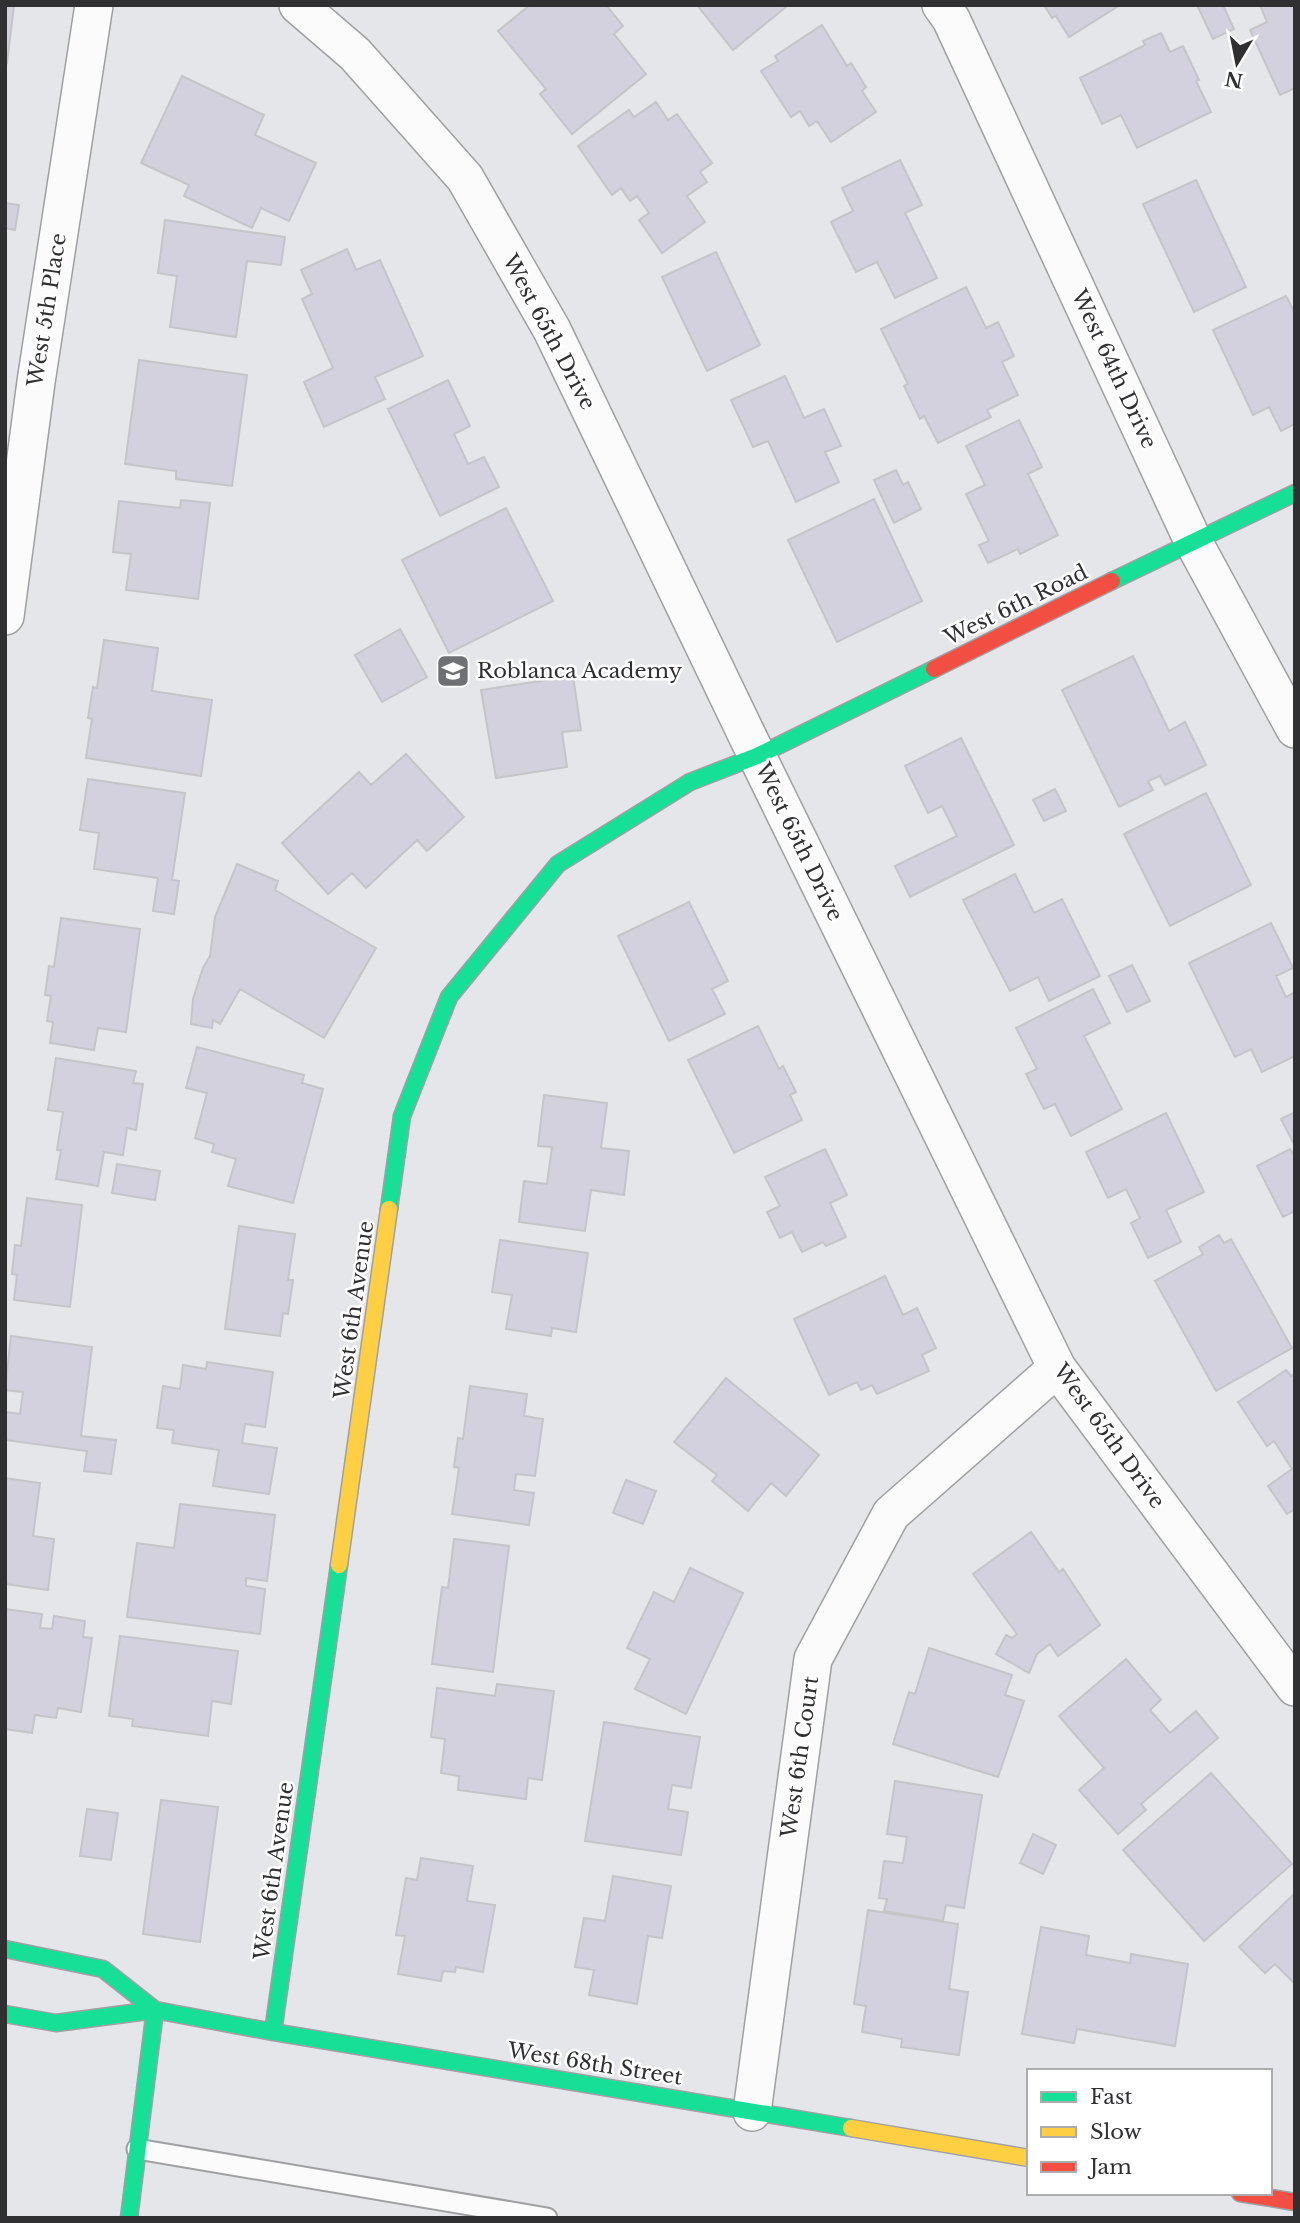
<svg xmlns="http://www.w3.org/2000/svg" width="1300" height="2223" font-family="'Libre Baskerville',serif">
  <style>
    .building { fill: #d3d1dd; stroke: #c5c4c8; stroke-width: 2 }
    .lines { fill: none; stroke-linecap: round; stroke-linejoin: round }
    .lane-casing { stroke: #a0a0a3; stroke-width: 23 }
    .street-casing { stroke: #a0a0a3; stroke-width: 40 }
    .fast-casing { stroke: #a0a0a3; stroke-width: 19 }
    .slow-casing { stroke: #a0a0a3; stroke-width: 19 }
    .jam-casing { stroke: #a0a0a3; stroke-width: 19 }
    .lane { stroke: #fbfbfc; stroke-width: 19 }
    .street { stroke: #fbfbfc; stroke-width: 37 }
    .fast { stroke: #16e098; stroke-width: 16 }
    .slow { stroke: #ffcf43; stroke-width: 16 }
    .jam { stroke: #f24e42; stroke-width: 16 }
    .labels { text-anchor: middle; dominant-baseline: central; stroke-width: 5; stroke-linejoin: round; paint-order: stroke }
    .street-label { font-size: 21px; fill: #303033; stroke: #fff }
    .poi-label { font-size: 21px; fill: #303033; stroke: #fff; text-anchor: start }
  </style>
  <rect width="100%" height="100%" fill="#e5e6ea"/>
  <path class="building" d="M5 5H14L7 63 5 62Z
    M530 5H606L623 26 614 34 646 74 572 134 540 94 546 89 498 31Z
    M697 5H785L786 7 733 50Z
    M1044 5H1120L1069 37 1056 16 1052 18Z
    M1197 5H1223L1234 29 1213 39Z
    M1260 5H1295V88L1280 95 1250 30 1267 22Z
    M822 25 847 66 851 63 866 87 862 91 876 112 831 142 817 121 809 126 800 111 791 117 761 71 778 61 775 56Z
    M1161 33 1170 52 1183 46 1199 80 1196 81 1211 112 1137 148 1121 115 1102 124 1080 78 1145 45 1143 41Z
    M182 76 264 115 255 135 316 163 289 221 261 208 252 228 184 196 189 185 141 163Z
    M656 102 668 120 677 114 712 163 700 172 707 182 687 196 705 222 662 253 639 220 649 213 637 196 630 201 621 188 612 195 578 146 629 110 634 117Z
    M900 160 922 205 905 213 937 278 895 298 877 262 856 272 831 222 853 211 842 188Z
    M1196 180 1246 287 1194 312 1143 204Z
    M5 203 19 205 15 230 5 228Z
    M165 220 285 237 281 265 247 261 236 337 170 327 177 276 158 273Z
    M347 249 356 270 380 260 423 356 375 377 385 399 324 427 304 382 333 368 302 299 312 294 301 270Z
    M716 252 760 345 707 371 662 277Z
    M966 287 986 328 998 322 1014 356 1002 362 1018 395 987 410 991 417 938 443 924 416 920 419 904 386 908 384 881 329Z
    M1286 296 1295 313V424L1281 431 1269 407 1253 415 1213 330Z
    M139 360 247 375 232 486 176 479V471L125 464Z
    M785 376 804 418 824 409 841 446 825 452 839 482 796 502 768 441 753 447 731 400Z
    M448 380 470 426 454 434 468 464 484 457 499 487 440 516 388 409Z
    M1019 420 1042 467 1028 474 1058 535 1020 554 1018 549 988 563 979 545 989 541 966 494 985 485 966 446Z
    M896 470 903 485 908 482 921 509 894 523 874 480Z
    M874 499 922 601 837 642 788 540Z
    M181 500 210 503 198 599 126 590 131 554 113 552 119 501 180 508Z
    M506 508 553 601 449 653 402 560Z
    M400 629 427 677 382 702 355 655Z
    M104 640 158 648 152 691 212 700 201 776 86 758 92 719 88 718 93 687 97 688Z
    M1133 656 1169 731 1185 722 1206 765 1165 785 1160 776 1148 781 1153 790 1119 807 1062 690Z
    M573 676 581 730 562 732 567 767 496 778 481 690Z
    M961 738 1014 845 910 897 895 866 957 836 942 806 928 813 905 766Z
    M406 754 464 817 427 851 417 840 366 888 352 873 328 894 282 843 359 772 371 785Z
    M88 779 185 793 172 880 179 881 174 914 153 911 158 878 94 869 99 833 80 830Z
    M1055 789 1066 811 1044 821 1033 800Z
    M1206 793 1251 885 1170 926 1124 834Z
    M237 864 278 881 275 890 376 948 324 1038 240 989 220 1024 213 1020 212 1028 191 1024 193 999 203 968 210 956 215 917Z
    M1015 874 1034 913 1062 899 1100 976 1049 1001 1038 977 1010 991 963 900Z
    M689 902 728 981 712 989 725 1014 669 1041 618 936Z
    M61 918 140 929 126 1032 98 1028 94 1050 50 1043 53 1022 47 1021 51 996 45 995 49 966 54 967Z
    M1271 923 1293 968 1276 976 1286 997 1295 992V1056L1262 1072 1251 1049 1235 1057 1189 963Z
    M1132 965 1150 1001 1127 1012 1109 976Z
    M1093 989 1110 1023 1084 1036 1122 1109 1071 1136 1055 1104 1044 1109 1026 1074 1037 1069 1016 1028Z
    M758 1026 779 1069 783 1066 796 1092 790 1095 802 1120 734 1153 688 1060Z
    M197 1047 304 1075 302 1083 323 1089 293 1203 228 1186 236 1159 212 1152 214 1144 195 1138 207 1093 186 1088Z
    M56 1058 136 1071 133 1083 143 1084 136 1130 127 1128 123 1155 104 1152 98 1186 56 1179 61 1150H57L63 1112 48 1110Z
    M544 1095 607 1103 601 1148 629 1151 624 1195 591 1190 585 1231 519 1222 524 1181 547 1184 552 1147 538 1146Z
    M1295 1112V1146L1281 1119Z
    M1166 1113 1204 1192 1166 1210 1181 1242 1148 1258 1131 1223 1140 1218 1126 1189 1108 1198 1086 1152Z
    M825 1149 847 1195 830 1203 846 1237 826 1246 823 1242 802 1252 792 1232 780 1238 767 1212 780 1206 765 1177Z
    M1290 1149 1295 1157V1211L1283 1217 1257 1166Z
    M117 1164 160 1171 155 1200 112 1193Z
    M27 1198 82 1205 70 1307 14 1300 17 1275 12 1274 15 1245 21 1246Z
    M239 1226 295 1234 288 1280H293L288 1314 283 1313 280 1336 225 1329Z
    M1219 1235 1224 1243 1231 1239 1292 1348 1216 1391 1155 1281 1203 1254 1199 1247Z
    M500 1240 588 1253 576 1332 552 1328 551 1336 506 1329 512 1295 492 1292Z
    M885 1276 903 1315 917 1308 936 1348 922 1355 929 1371 877 1394 872 1385 861 1390 857 1382 829 1395 794 1319Z
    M11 1336 92 1347 81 1436 116 1440 111 1474 84 1471 87 1451 5 1440V1412L20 1414 23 1392 5 1390Z
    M207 1362 273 1372 265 1427 245 1424 242 1443 277 1448 269 1494 213 1486 219 1450 172 1443 174 1430 157 1428 163 1386 180 1389 183 1365 206 1369Z
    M1286 1370 1291 1376 1295 1374V1509L1287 1514 1268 1486 1292 1469 1274 1441 1267 1446 1238 1402Z
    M726 1378 819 1455 786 1496 771 1483 748 1511 712 1481 717 1475 674 1442Z
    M470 1386 527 1394 524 1416 543 1419 535 1476 516 1474 514 1490 534 1493 529 1525 452 1514 459 1468 454 1467 458 1438 463 1439Z
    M5 1478 40 1483 33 1536 54 1539 48 1590 5 1584Z
    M626 1480 656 1491 643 1524 613 1513Z
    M180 1504 275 1515 267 1581 246 1578V1586L265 1589 260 1634 127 1617 137 1543 174 1548Z
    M1031 1532 1059 1572 1063 1569 1100 1625 1058 1656 1050 1644 1037 1654 1029 1673 996 1654 1006 1635 1012 1638 1017 1634 973 1574Z
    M454 1539 509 1546 493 1672 432 1664 442 1587 448 1588Z
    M690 1568 743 1593 686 1714 635 1689 650 1659 627 1648 654 1592 674 1602Z
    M5 1609 42 1614 40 1628 52 1629 54 1616 85 1621 83 1637 92 1638 81 1712 58 1708 56 1718 35 1715 32 1733 5 1729Z
    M120 1636 238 1651 231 1704 212 1701 208 1736 132 1726 133 1719 109 1716Z
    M929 1648 1012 1675 1005 1695 1024 1701 998 1777 893 1744 909 1692 915 1694Z
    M1126 1659 1161 1700 1150 1710 1170 1733 1196 1711 1218 1738 1141 1804 1146 1810 1118 1834 1079 1790 1104 1768 1059 1716Z
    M497 1684 554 1691 542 1780 528 1778 526 1799 458 1790 459 1776 441 1773 445 1739 431 1737 437 1688 495 1696Z
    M604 1722 700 1737 691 1788 672 1785 668 1809 688 1812 681 1855 585 1841Z
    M1211 1773 1292 1864 1204 1941 1123 1850Z
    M895 1781 982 1795 964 1908 946 1905 943 1921 884 1911 887 1899 879 1898 884 1861 903 1863 907 1837 887 1834Z
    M161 1800 218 1807 200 1942 143 1934Z
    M87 1809 118 1813 111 1860 80 1856Z
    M1033 1834 1056 1845 1043 1874 1020 1863Z
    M421 1858 473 1866 467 1901 495 1905 483 1972 456 1967 455 1972 443 1971 441 1981 398 1974 405 1936 396 1935 406 1878 417 1880Z
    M613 1876 671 1886 662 1938 648 1936 637 2004 589 1995 594 1970 575 1967 584 1918 605 1921Z
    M1295 1893V1984L1275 1964 1265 1973 1239 1947Z
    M868 1910 958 1924 949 1989 968 1992 959 2055 901 2047 902 2039 862 2032 866 2006 854 2004Z
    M1041 1927 1089 1936 1086 1955 1130 1963 1131 1954 1188 1964 1175 2046 1077 2029 1074 2043 1022 2034Z"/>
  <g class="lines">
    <defs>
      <path id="lane" d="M137 2149 547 2218"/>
      <path id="street" d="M298 5 355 54 465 178 552 330 757 756 1057 1368 1295 1687
        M941 5 951 19 1193 541 1295 729
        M5 616 36 382 94 5
        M752 2112 813 1659 891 1514 1057 1368"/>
      <path id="fast" d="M1112 581 1295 493
        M389 1209 402 1116 449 997 558 864 690 782 757 756 934 669
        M5 1949 103 1969 155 2010
        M5 2014 56 2023 155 2010 273 2032 851 2128
        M273 2032 339 1565
        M129 2218 155 2010"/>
      <path id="slow" d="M339 1565 389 1209
        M851 2128 1029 2158"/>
      <path id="jam" d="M934 669 1112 581
        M1240 2193 1295 2202"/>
    </defs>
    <use href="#lane" class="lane-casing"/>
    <use href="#street" class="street-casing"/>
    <use href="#fast" class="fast-casing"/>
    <use href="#slow" class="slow-casing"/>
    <use href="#jam" class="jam-casing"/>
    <use href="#lane" class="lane"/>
    <use href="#street" class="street"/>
    <use href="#fast" class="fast"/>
    <use href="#slow" class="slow"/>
    <use href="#jam" class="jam"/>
  </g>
  <defs>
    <symbol id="school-square" viewBox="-11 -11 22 22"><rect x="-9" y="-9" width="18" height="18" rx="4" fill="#6f7073" stroke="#fff"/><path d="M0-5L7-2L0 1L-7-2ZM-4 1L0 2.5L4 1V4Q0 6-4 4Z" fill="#fff"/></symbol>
  </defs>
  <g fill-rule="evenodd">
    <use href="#school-square" x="434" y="652" width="38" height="38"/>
  </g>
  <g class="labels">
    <g class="street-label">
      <text transform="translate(47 310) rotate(-81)">West 5th Place</text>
      <text transform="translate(549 332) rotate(62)">West 65th Drive</text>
      <text transform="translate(1114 369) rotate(65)">West 64th Drive</text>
      <text transform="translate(1016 605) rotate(-26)">West 6th Road</text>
      <text transform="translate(799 842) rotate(64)">West 65th Drive</text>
      <text transform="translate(354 1310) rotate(-82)">West 6th Avenue</text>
      <text transform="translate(1109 1436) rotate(54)">West 65th Drive</text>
      <text transform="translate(800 1757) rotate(-82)">West 6th Court</text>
      <text transform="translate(274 1871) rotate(-82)">West 6th Avenue</text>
      <text transform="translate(595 2064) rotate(9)">West 68th Street</text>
    </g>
    <g class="poi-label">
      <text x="477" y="671">Roblanca Academy</text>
    </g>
  </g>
  <rect width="1300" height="2223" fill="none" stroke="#303033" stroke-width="14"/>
  <rect x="1027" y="2069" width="245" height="126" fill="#ffffff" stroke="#acacad" stroke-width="2"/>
  <rect x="1041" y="2092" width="35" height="10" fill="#16e098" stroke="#acacad" stroke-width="2"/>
  <text x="1090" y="2104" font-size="21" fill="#303033">Fast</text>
  <rect x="1041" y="2127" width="35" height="10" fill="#ffcf43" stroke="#acacad" stroke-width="2"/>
  <text x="1090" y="2139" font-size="21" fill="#303033">Slow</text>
  <rect x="1041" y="2162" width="35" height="10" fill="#f24e42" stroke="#acacad" stroke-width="2"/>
  <text x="1090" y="2174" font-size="21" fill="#303033">Jam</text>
  <g transform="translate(1237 63) rotate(190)" stroke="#ffffff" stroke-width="5" paint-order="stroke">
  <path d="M0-5L12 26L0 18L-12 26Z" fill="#303033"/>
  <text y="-10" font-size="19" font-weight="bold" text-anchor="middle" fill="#303033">N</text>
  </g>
</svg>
